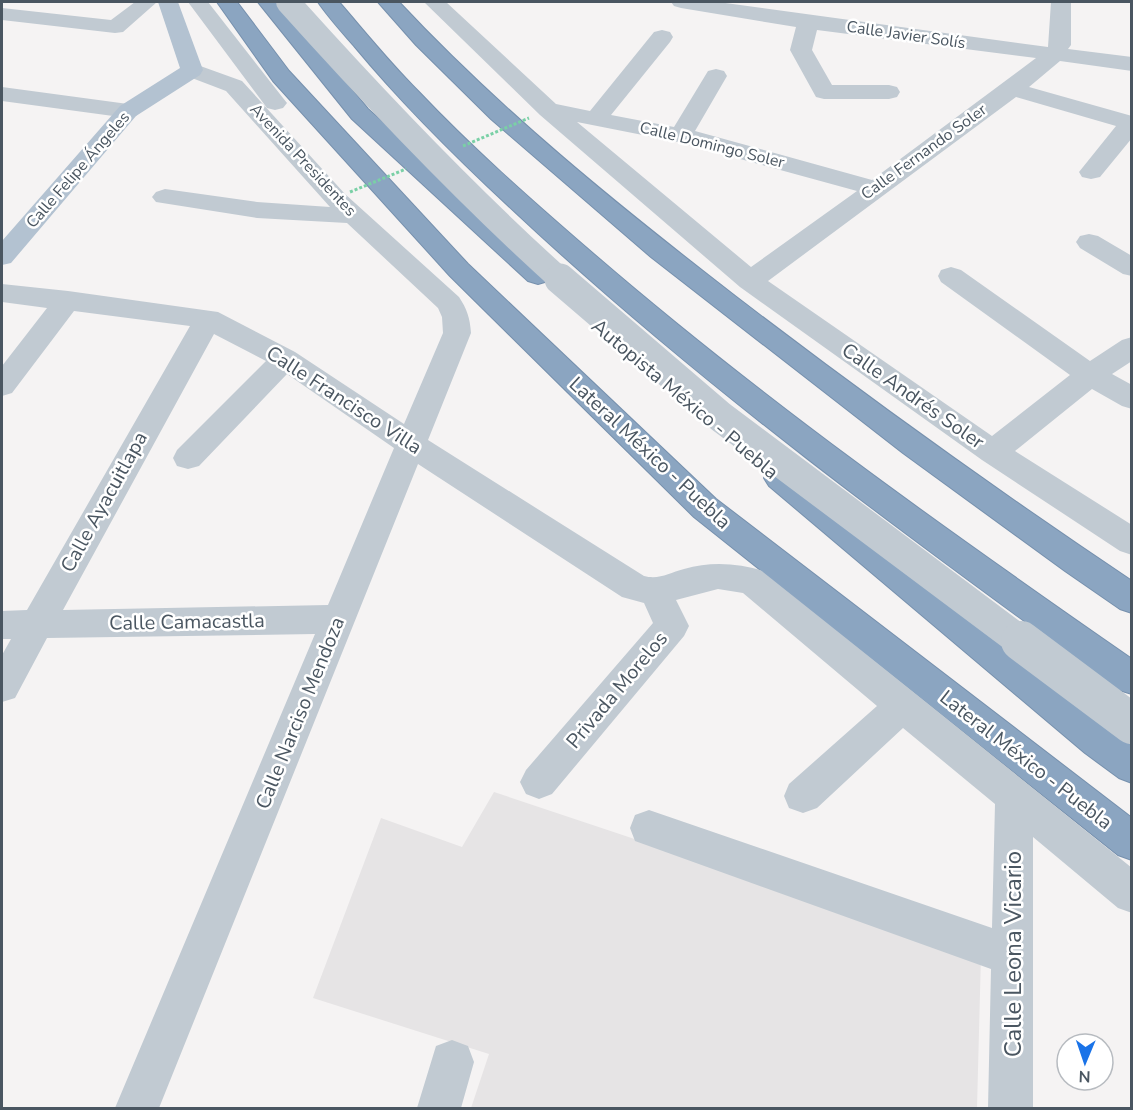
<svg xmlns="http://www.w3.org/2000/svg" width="1133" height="1110" font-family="'Nunito Sans',sans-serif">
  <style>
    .education { fill: #e6e4e5 }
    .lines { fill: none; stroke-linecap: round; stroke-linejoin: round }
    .highway-casing { stroke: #7690ad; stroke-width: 2 }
    .minor { fill: #c1cad2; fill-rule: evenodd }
    .major { fill: #b3c2d1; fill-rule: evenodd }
    .highway { fill: #8ba5c1; fill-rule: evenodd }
    .path-bridge { stroke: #7ad0a6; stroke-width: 3; stroke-dasharray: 3 2; stroke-linecap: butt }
    .minor-bridge-far2 { stroke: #c1cad2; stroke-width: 24 }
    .minor-bridge-far1 { stroke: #c1cad2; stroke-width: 31 }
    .minor-bridge { stroke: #c1cad2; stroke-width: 40 }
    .labels { text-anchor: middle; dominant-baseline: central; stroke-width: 5; stroke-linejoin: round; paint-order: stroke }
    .far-street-label { font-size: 16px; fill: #4a5661; stroke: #fff }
    .street-label { font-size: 20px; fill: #4a5661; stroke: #fff }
    .near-street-label { font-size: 24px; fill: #4a5661; stroke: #fff }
  </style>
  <rect width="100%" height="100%" fill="#f5f3f3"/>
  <path class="education" d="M494 792 981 955 977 1108H471L489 1054 313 998 381 818 462 847Z"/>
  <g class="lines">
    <defs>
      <path id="highway" d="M217 2H237L289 71 468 264 716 499 1132 818V860L1118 855 694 517 450 276 273 81Z
        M258 2H279L368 109 548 269 551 275 548 281 538 284 528 281 352 119Z
        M318 2H339C365 32 390 63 418 91 471 147 530 199 589 250 760 398 946 530 1132 659V694L1119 690C911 539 702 387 514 211 458 159 404 106 355 47 342 32 329 18 318 2Z
        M378 2H399C501 111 616 204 735 296 864 395 996 490 1132 581V613L1120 609 1065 571 903 453 651 257 491 119 416 45Z
        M780 466 791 470 1132 744V783L1119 778 1085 753 769 486 764 478 769 470Z"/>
    </defs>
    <use href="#highway" class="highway-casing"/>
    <path class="minor" d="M135 2H157L123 32 115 33 2 20V8L111 20Z
      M188 2H208L283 98 287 103 283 108 275 110 267 108Z
      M424 2H446L556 104 590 111 654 32 662 30 670 32 673 37 670 42 611 115 674 127 708 71 716 69 724 71 727 76 695 131 872 180 1036 58 817 30 812 50 832 85H889L897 87 900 92 897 97 889 99H824L816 97 790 50 796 27 681 8 674 6 671 2H718L1048 47 1051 2H1071V45L1068 49 1132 57V71L1060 61 1029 87 1132 116V138L1100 177 1091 179 1082 177 1079 172 1116 126 1016 97 768 281 992 436 1070 375 941 282 938 276 941 270 951 267 961 270 1090 361 1122 340 1132 337V361L1112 374 1132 385V409L1122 406 1092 389 1015 451 1132 525V555L1120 551 982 460 740 287 540 115ZM577 122 678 142 857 191 751 267Z
      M192 63 242 81 345 194 459 297C467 309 470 318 471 333L428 440 644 576C659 580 669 573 684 569 711 561 737 563 764 571L1132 868V913L1118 908 1033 837V1108H988L991 969 635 841 630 828 635 815 649 810 992 928 995 804 903 728 817 808 803 813 789 808 784 796 789 784 877 706 743 593 718 589 676 600 689 626 684 636 552 794 539 799 526 794 520 782 526 770 653 623 644 603 622 597 418 464 159 1108H115L315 634 47 638 15 698 2 702V655L11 639H2V611L27 610 190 326 74 311 12 393 2 396V366L47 308 2 302V284L68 291 218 312 295 352 404 424 443 333 442 317 438 308 347 223 257 218 156 202 152 197 156 192 165 189 257 202 330 207 226 91 184 75 181 70 184 65ZM214 334 266 361 177 450 173 458 177 466 188 469 199 466 287 374 394 448 328 605 63 610Z
      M2 87 128 104 136 106 140 111 136 116 128 118 2 101Z
      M1089 234 1098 236 1132 256V276L1123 274 1080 248 1076 242 1080 236Z
      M452 1040 468 1046 474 1062 461 1108H417L436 1046Z"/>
    <path class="major" d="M158 2H178L203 70 200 75 136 116 11 263 2 265V241L120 106 180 68Z"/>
    <use href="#highway" class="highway"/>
    <path class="path-bridge" d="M463 146 529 118
      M350 192 406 169"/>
    <path class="minor-bridge-far2" d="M288 2C375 99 465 194 562 281"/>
    <path class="minor-bridge-far1" d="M560 279 721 417 1023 643"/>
    <path class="minor-bridge" d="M1021 641 1132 724"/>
  </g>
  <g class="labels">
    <g class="far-street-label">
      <text transform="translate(906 35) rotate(8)">Calle Javier Solís</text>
      <text transform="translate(712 145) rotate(14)">Calle Domingo Soler</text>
      <text transform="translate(924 152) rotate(-36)">Calle Fernando Soler</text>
      <text transform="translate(303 160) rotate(47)">Avenida Presidentes</text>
      <text transform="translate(78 170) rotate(-49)">Calle Felipe Ángeles</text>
    </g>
    <g class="street-label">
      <text transform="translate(913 396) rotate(35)">Calle Andrés Soler</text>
      <text transform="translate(685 399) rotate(40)">Autopista México - Puebla</text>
      <text transform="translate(344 400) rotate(33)">Calle Francisco Villa</text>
      <text transform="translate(650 453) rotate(43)">Lateral México - Puebla</text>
      <text transform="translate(104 502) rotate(-61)">Calle Ayacuitlapa</text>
      <text transform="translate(187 622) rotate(-1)">Calle Camacastla</text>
      <text transform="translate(617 690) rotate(-50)">Privada Morelos</text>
      <text transform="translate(300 713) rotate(-68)">Calle Narciso Mendoza</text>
      <text transform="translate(1026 760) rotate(38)">Lateral México - Puebla</text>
    </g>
    <g class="near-street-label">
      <text transform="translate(1013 954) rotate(-90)">Calle Leona Vicario</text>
    </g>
  </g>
  <rect width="1133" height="1110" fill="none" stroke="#4a5661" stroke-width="6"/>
  <g transform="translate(1085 1062) rotate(182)"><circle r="28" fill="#ffffff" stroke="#b7bbc0" stroke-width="1.5"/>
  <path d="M0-4.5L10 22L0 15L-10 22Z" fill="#1a73e8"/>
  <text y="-9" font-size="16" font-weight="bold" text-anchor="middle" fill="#4a5661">N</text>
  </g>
</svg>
